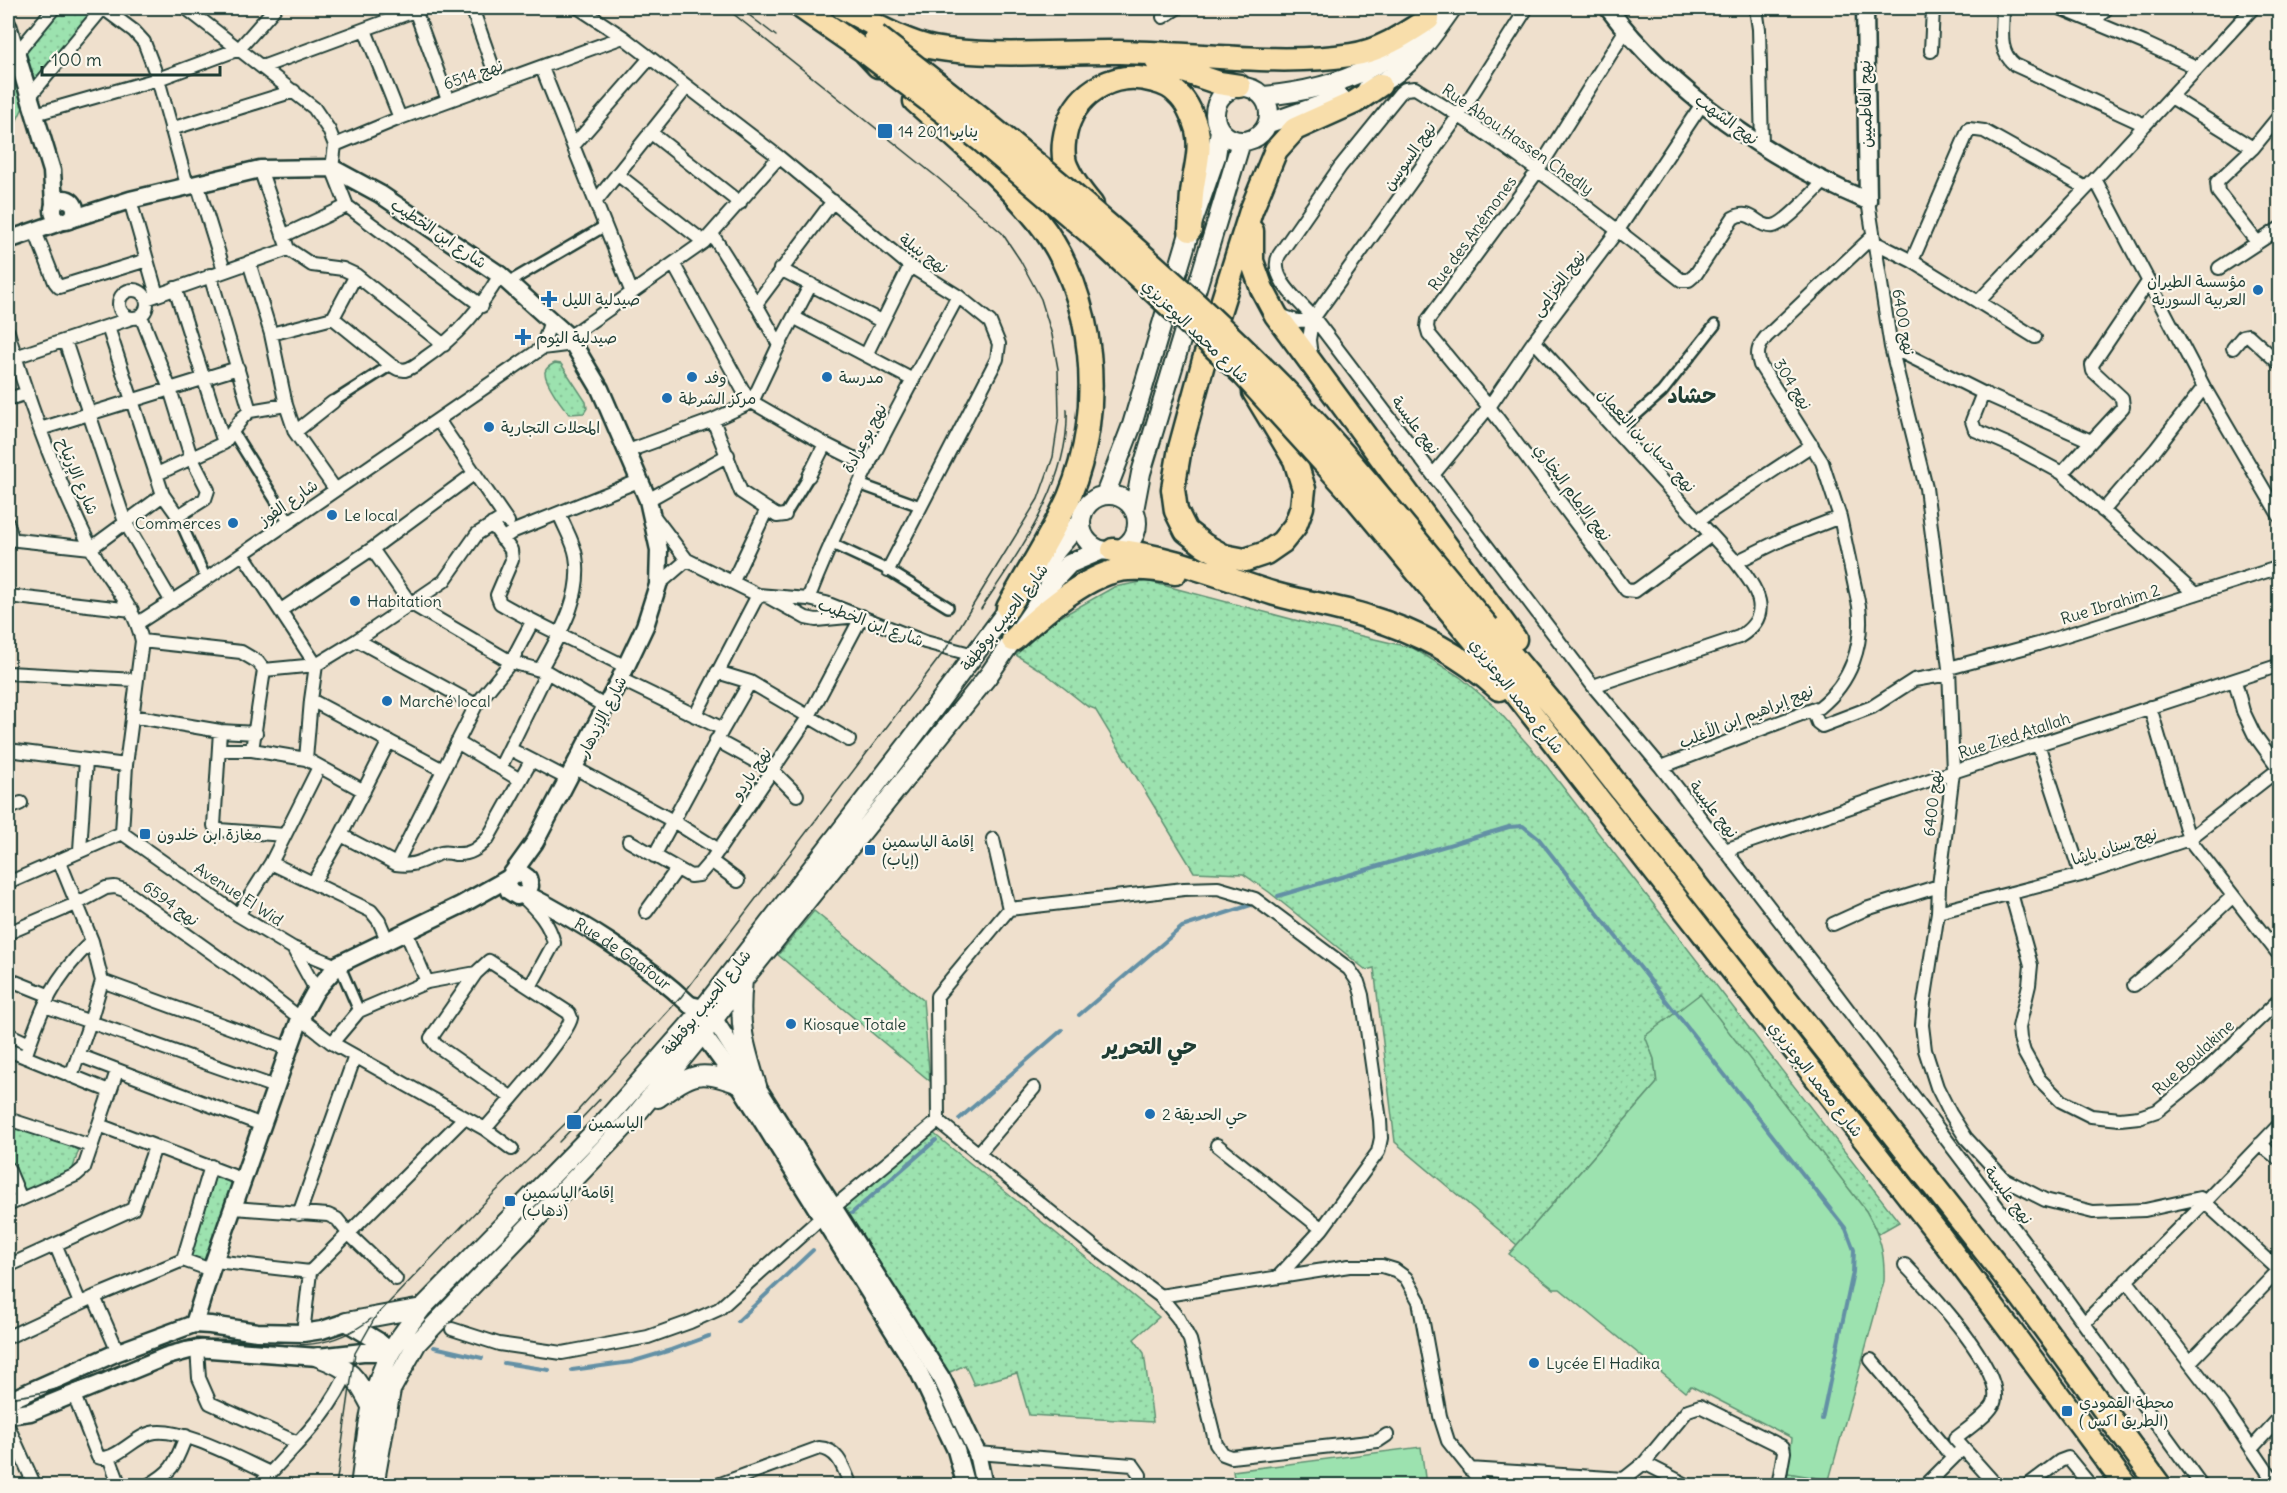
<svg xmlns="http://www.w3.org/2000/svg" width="2287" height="1493" font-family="Delius,'Playpen Sans Arabic',sans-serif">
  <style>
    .grass { fill: url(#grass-dots); stroke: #5e9072; stroke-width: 1.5 }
    .garden { fill: #9ce2af; stroke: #5e9072; stroke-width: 1.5 }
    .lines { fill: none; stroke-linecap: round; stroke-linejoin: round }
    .stream { stroke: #6490a5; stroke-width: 4 }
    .pedestrian-casing { stroke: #1f3d34; stroke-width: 14 }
    .minor-casing { stroke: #1f3d34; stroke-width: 16 }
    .tertiary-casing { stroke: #1f3d34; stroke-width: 21 }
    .secondary-casing { stroke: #1f3d34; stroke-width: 22 }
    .motorway-casing { stroke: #1f3d34; stroke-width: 27 }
    .pedestrian { stroke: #fbf7ec; stroke-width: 9 }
    .minor { stroke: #fbf7ec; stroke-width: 12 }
    .tertiary { stroke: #fbf7ec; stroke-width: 16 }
    .secondary { stroke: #fbf7ec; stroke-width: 18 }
    .motorway { stroke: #f8deab; stroke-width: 22 }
    .tram { stroke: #1f3d34; stroke-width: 1.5 }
    .motorway-bridge-casing { stroke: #1f3d34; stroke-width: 27; stroke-linecap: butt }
    .motorway-bridge { stroke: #f8deab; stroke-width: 22 }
    .poi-dot { fill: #1f6fb2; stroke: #fbf7ec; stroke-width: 2 }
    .labels { text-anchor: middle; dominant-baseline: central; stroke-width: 4.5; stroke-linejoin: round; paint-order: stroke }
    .street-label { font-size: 16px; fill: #1f3d34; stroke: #fbf7ec }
    .poi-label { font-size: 16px; fill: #1f3d34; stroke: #fbf7ec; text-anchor: start }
    .district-label { font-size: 22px; font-weight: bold; fill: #1f3d34; stroke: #fbf7ec }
  </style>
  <defs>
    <pattern id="grass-dots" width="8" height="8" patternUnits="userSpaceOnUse" patternTransform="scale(1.5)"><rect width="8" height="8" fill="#9ce2af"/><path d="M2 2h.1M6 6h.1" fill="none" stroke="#86c397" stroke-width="1.8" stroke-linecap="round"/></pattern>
  </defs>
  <rect width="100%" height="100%" fill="#efe0cd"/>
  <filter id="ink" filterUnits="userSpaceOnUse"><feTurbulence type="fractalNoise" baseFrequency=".0167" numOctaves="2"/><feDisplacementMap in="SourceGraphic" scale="12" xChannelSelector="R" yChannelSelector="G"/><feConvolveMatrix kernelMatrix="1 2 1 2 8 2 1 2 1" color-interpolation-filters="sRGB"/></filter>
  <g filter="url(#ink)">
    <path class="grass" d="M62 8H96L35 83 15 124 8 134V81L25 52Z
      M555 363 561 364 586 402 587 408 584 413 570 414C563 408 544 381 545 372 546 367 551 365 555 363Z
      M1147 581 1310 624 1413 648 1460 677 1494 706 1545 764 1899 1222 1878 1234 1866 1211 1646 1036 1654 1059 1657 1083 1517 1245 1395 1142 1374 968 1366 970 1269 892 1243 874 1194 872 1095 709 1087 706 1045 673 1016 655 1048 624 1114 587Z
      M814 911 923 1000 930 1081 778 955Z
      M8 1122 79 1149 72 1171 20 1193 8 1164Z
      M933 1133 1159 1317 1134 1339 1144 1353 1153 1422 1029 1415 1017 1373 974 1385 965 1365 948 1373 845 1207Z
      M208 1171 236 1181 204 1269 179 1260Z
      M1788 1473 1829 1480 1828 1485 1786 1486Z"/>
    <path class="garden" d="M1700 994 1866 1211C1880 1236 1885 1252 1884 1281L1829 1480 1788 1473 1792 1438 1691 1386 1685 1392 1560 1289H1554L1509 1254 1657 1083 1654 1059 1645 1036Z
      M1421 1447 1426 1485H1235L1233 1471Z"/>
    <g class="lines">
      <path class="stream" d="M1278 896 1509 827 1523 826 1539 839 1846 1229 1854 1250 1853 1272 1822 1419
        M1079 1015 1182 927 1251 905
        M959 1119 1062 1030
        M852 1213 936 1140
        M738 1321 813 1250
        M434 1347 482 1358
        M504 1363 549 1370
        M572 1370 631 1362 671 1350 709 1336
        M1807 1486 1809 1478"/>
      <defs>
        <path id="pedestrian" d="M509 282 605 226
          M333 402 391 365
          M233 432 289 522
          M1617 432 1662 392 1715 325
          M859 484 920 506
          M785 515 809 476
          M178 516 206 579
          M830 543 888 570 948 607
          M339 964 359 1011"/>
        <path id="minor" d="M103 8 134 31 144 42 158 79 187 185
          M186 8 314 108 329 130 335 145 332 168 347 206 482 306
          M472 8 498 82
          M579 8 623 37 779 157 910 266 958 296 990 322 999 344 997 359 888 570
          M1756 8 1759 29 1762 145
          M2003 8C2003 28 1997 51 2015 65L2145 125
          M2060 8 2144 43 2196 67
          M415 10 448 100
          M1163 17 1177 8
          M2095 21 2107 8
          M365 30 400 118
          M1625 31 1537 172 1428 320 1427 327 1429 334 1489 407 1626 590 1635 591 1710 536
          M1931 51 1933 8
          M8 64 54 8
          M262 67 422 8
          M542 68 632 293
          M30 96 103 8
          M2171 97 2253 148
          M35 114 158 79 239 49 275 8
          M171 129 294 91
          M650 132 740 203
          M335 145 400 118 623 37
          M574 145 650 58
          M617 174 704 242
          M2095 179 2204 387 2280 517
          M1824 182C1813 192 1786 224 1773 226 1757 228 1752 207 1733 218L1696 274 1689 280H1681C1595 212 1508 145 1415 88L1405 89 1400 93 1340 167 1279 255C1268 277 1300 302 1314 318L1593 686 1661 767 1827 982 2040 1263 2202 1486
          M197 183 224 270
          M130 200 157 295
          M596 201 687 87
          M1868 201 1891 347 1926 488 1949 668 1953 772 1939 886 1938 912 1924 1003 1922 1025 1925 1050 1937 1087 1950 1113 1966 1138 2004 1179 2045 1200 2093 1212 2145 1210 2200 1198 2280 1271
          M35 231 55 282 59 287 147 260
          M712 234 756 304 779 345
          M283 236 347 206
          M1874 242 1912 261 2035 337
          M2257 242 2218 192 2217 182 2253 148 2280 115
          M288 249 312 265 343 269 356 275 444 345
          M1912 261 1969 129 1984 131 2086 188
          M249 262 271 334 286 405 295 432 335 489
          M674 265 750 403
          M2219 268 2280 228
          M780 269 881 321
          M210 275 250 411
          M175 288 224 443
          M119 304a14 14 0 1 1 28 0a14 14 0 1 1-28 0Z
          M146 299 288 249 260 169
          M1978 302 2095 179 2253 8
          M756 304 833 201
          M1279 315 1297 321 1312 320
          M333 318 391 365 398 369 405 370C412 368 419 363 425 358 458 336 480 309 500 275
          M795 318 913 380
          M108 327 163 495 178 516 205 499 208 490 191 457 170 389 141 316
          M8 332C29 405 56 477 90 546 106 580 134 602 142 641L126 765 122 833
          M271 334 333 318 356 275
          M569 337 704 242 779 157
          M65 341 125 522 172 602
          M1534 341 1736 562C1756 588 1776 614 1739 637L1593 686
          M1891 347 1983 393 2091 441
          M542 348 551 320
          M2233 348 2243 336 2248 335 2280 364
          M866 355 910 266
          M1311 356 1309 340 1312 320 1459 115 1527 8
          M15 357 132 318
          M1983 393 1972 421 1975 430 2012 446 2062 473 2195 594
          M8 399 28 393
          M752 402 825 444 869 466
          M438 420 508 522
          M713 420 741 492 777 516 785 515
          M40 429 238 368
          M295 432 333 402
          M628 451 713 420 752 402 779 345 811 284
          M2062 473 2123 407 2122 398 2093 371 2092 365 2148 282
          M157 474 224 443 243 417 250 411 286 405
          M1433 475 1489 407 1534 341 1618 230 1702 104
          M809 476 825 444
          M648 500 728 455
          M2103 511 2156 449 2204 387
          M653 515 687 560 758 595 808 599 826 603 925 642 974 655
          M1698 520 1812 445
          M8 524 12 539
          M492 524 511 550 512 560 497 595 500 603C541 627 584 645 626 667
          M8 539 91 548 163 495
          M502 539 514 531 641 480
          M372 549 410 603 511 662 547 672 606 707
          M243 554 316 665 311 700 306 759 364 791
          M1736 562 1783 539 1840 517
          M733 581 767 509
          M658 585 687 560
          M8 596 132 610
          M770 598 806 618 816 620 858 616
          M808 599C849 494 905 395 958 296
          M281 610 372 549 475 473
          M138 623 206 579 542 348 574 344
          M357 640 476 705
          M142 641 241 652 258 662 264 670 252 750
          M1949 668 2038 644 2280 567
          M264 670 316 665 357 640 444 581 477 534 504 517
          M540 670C559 635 583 598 576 556 574 542 564 527 559 513
          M717 672 750 682 849 740
          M8 673 136 680
          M620 679 723 729
          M2235 681 2243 711 2254 734 2280 770
          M311 700 443 770
          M2150 707 2189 839 2280 956
          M1813 710 1818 723 1822 726 1872 707 1914 680 1949 674
          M132 716 220 731 256 733
          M695 716 758 595
          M220 731 214 826 219 830 285 835
          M716 740 773 771 797 795
          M457 742 520 780
          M2038 744 2081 875
          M510 749 568 779
          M8 750 126 765
          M219 750H252L306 759
          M1661 767 1820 707C1851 682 1864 645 1859 606L1840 517 1822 462 1760 365C1756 353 1758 347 1766 337L1873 236
          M500 768 547 672
          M575 768 673 821 719 850
          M8 809 21 803
          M341 835 396 864C417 867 423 859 441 853 446 852 451 853 455 854 470 855 478 849 488 838L531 761
          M993 839 1009 909
          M629 841 690 876 699 875 711 861 809 716 862 616
          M80 850 86 760
          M1725 850 1953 772 2280 665
          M654 856 723 729 750 682
          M59 860 92 941 102 981 90 1022 71 1076
          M711 861 738 881
          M271 863 371 911 379 921 387 940
          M396 864 476 705 511 662 532 622
          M8 883 122 833 238 915 293 948 337 966
          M313 883 341 835 389 741
          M2011 893 2031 965 2029 985 2019 1027 2020 1038 2024 1052 2039 1079 2061 1101 2091 1116 2120 1119 2139 1117 2157 1111 2197 1079 2280 999
          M523 897C538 911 549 923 554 943L530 987
          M646 912 677 869
          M1938 912 2081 875 2189 839 2279 769
          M238 915 271 863 319 767
          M1833 924 1866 909 1939 886
          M406 932 427 982
          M8 933 78 903 106 888 115 887 124 890 260 987 332 1043 485 1129 512 1149
          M293 948 316 990
          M8 979 48 995
          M102 981 289 1049
          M2134 985 2173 952 2232 897
          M45 1006 275 1087
          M8 1034 29 1044
          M332 1043 359 1011 427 982 476 973
          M8 1050 109 1091
          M78 1055 262 1125
          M25 1057C42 1007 53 978 92 941
          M8 1119 91 1146
          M938 1121 937 996 1009 909 1184 889 1218 888 1255 899 1349 969 1358 982 1362 995 1380 1120 1381 1138 1378 1152 1322 1229 1279 1276
          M938 1121 1094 1247 1160 1296 1178 1318 1190 1340 1216 1444 1223 1454 1231 1457 1378 1441 1387 1435
          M99 1125 244 1180
          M485 1129C501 1110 568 1036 571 1018L569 1013 489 961 476 973 431 1038 436 1045 512 1098
          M2260 1144 2280 1160
          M1217 1145 1322 1229
          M978 1154 1034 1088
          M8 1168 21 1199
          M8 1205 76 1175 84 1168 117 1071
          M234 1208 328 1215 337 1219 349 1234 396 1279
          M299 1214 355 1056
          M56 1246 80 1303
          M183 1260 211 1166
          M183 1260 211 1270
          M215 1261 310 1272
          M1905 1265C1926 1287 2010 1375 1993 1405 1986 1417 1966 1430 1955 1439L1997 1486
          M8 1266 133 1209 155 1147
          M2126 1280 2222 1405 2277 1486
          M1160 1296 1349 1266H1382L1395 1270 1406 1278 1419 1301 1440 1416 1448 1441 1484 1486
          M94 1297 118 1352
          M2084 1323 2206 1201 2280 1124
          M452 1329 499 1344 562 1353 648 1337 690 1322 719 1309 823 1216 938 1121
          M303 1333 310 1272 464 1118
          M8 1337 94 1297 183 1260
          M197 1348 199 1378 210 1403 298 1443
          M1871 1360 1953 1458
          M2190 1362 2279 1270
          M74 1395 98 1457 101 1458C119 1458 133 1438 151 1433 178 1425 243 1461 270 1473
          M8 1426 35 1486
          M2252 1448 2280 1417
          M977 1453 1133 1465 1140 1475 1139 1486
          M109 1457 120 1486
          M1644 1463 1689 1486
          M1469 1469 1624 1479 1644 1463 1688 1410 1700 1406 1783 1447 1784 1452 1778 1486
          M147 1486C174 1471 175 1464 186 1436
          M259 1486C291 1448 330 1416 348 1370
          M715 1486 819 1448C839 1449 844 1470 851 1486
          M1925 1486 1958 1453
          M2027 1486 2060 1461 2068 1458 2091 1486"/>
        <g id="tertiary">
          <path d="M1608 8C1672 93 1770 160 1868 201L1865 8"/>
          <path d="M8 26 52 171 54 204"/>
          <circle cx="64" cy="210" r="11"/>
          <path d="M71 219 130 200 260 169 332 168 380 194 500 275 569 337 600 389 648 500 659 550 658 585 645 626 620 679 535 842 509 878 507 883 509 891 517 896 526 894 530 886 528 878 521 873 512 875"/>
          <path d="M8 240 63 221"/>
          <path id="s1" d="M526 894C581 922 645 962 690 1005"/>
          <path d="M690 1005 704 1008 714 1019 942 1379 977 1453 984 1486"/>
          <path d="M696 1025 739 1084 919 1372 956 1450 966 1486"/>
          <path d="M194 1324 211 1270 289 1049 300 1019 316 990 339 964 461 905 509 878"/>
          <path d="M8 1401 118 1352 194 1324 210 1325 257 1332 303 1333 322 1330 346 1322 378 1341 391 1352"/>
          <path d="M8 1415 30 1412 167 1356 197 1348 318 1357 363 1352H391"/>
        </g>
        <path id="secondary" d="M1215 114a27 27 0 1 1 54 0a27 27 0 1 1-54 0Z
          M1367 89C1406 75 1429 41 1452 8
          M1263 96C1330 90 1399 68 1435 8
          M1269 123 1341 98
          M1105 495 1132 425 1190 230 1216 156 1220 130
          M1081 523a28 28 0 1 1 56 0a28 28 0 1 1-56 0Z
          M1134 510 1141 473 1241 142
          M1035 576 1081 521
          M743 980C738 1025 744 1044 757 1086
          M658 1098C693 1073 698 1069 739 1084
          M346 1322 422 1308
          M318 1357C353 1370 355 1376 372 1408
          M360 1486C366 1447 368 1402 384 1366 393 1345 408 1326 422 1308L606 1120 698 1015 907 745 1017 597
          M374 1486 391 1390 417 1343 635 1116 708 1027 743 980 988 676 1054 580 1069 564 1102 550"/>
        <path id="motorway" d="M802 8 864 51 878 66
          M843 8C866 21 908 44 934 48 993 58 1060 51 1120 52 1193 53 1279 66 1351 55 1380 51 1405 34 1428 19
          M1157 62 1219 83 1239 86
          M915 101C957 139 1002 176 1038 221 1097 294 1105 412 1069 497 1052 535 1028 571 1008 608
          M1092 205C1081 192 1071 179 1065 163 1062 151 1064 138 1067 127 1079 89 1117 70 1154 81 1162 83 1172 87 1178 94 1188 103 1193 117 1197 130 1202 151 1194 172 1192 194 1191 206 1191 218 1190 230
          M1252 231V261L1262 289 1276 315 1515 639
          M1254 392 1295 460 1304 489 1302 507 1295 526 1282 542 1266 553 1245 560 1224 556 1204 545 1186 531 1176 511 1173 489 1180 448 1204 360 1251 211 1276 150 1295 129 1355 102 1380 85
          M1113 550C1170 556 1221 577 1275 594 1306 603 1338 607 1368 617 1418 632 1460 654 1499 689
          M1488 627 1569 724 2023 1299 2160 1486
          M1013 640C1041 615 1089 571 1128 569 1144 568 1160 570 1175 573
          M1474 640 1940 1236 2126 1486"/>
      </defs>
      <use href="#pedestrian" class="pedestrian-casing"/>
      <use href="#minor" class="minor-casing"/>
      <use href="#tertiary" class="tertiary-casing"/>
      <use href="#secondary" class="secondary-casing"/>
      <use href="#motorway" class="motorway-casing"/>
      <use href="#pedestrian" class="pedestrian"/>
      <use href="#minor" class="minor"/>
      <use href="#tertiary" class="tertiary"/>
      <use href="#secondary" class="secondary"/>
      <use href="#motorway" class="motorway"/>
      <path class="tram" d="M740 8 776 36
        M981 609C1020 550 1070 483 1067 409
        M559 1142 600 1099
        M8 1398C36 1395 65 1388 92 1378 123 1366 153 1347 186 1342 255 1329 305 1369 371 1319
        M336 1486 355 1353 376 1316 488 1199 571 1118 681 997 946 649 1038 499 1053 457 1059 416 1058 369 1052 335 1041 299 1020 260 1002 233 938 178 726 8"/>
      <defs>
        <path id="motorway-bridge" d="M876 36C1017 145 1155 259 1281 386 1355 462 1420 546 1488 627
          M864 51 982 141 1102 243 1244 375 1349 490 1474 640"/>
      </defs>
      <use href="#motorway-bridge" class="motorway-bridge-casing"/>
      <use href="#motorway-bridge" class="motorway-bridge"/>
    </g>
  </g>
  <g class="poi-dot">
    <rect x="877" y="123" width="16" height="16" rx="3"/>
    <circle cx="2258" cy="290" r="6"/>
    <path d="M546 290h6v6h6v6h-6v6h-6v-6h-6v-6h6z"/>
    <path d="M520 328h6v6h6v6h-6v6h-6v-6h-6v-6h6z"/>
    <circle cx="692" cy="377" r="6"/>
    <circle cx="827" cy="377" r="6"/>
    <circle cx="667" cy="398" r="6"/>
    <circle cx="489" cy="427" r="6"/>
    <circle cx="332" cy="515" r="6"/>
    <circle cx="233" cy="523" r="6"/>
    <circle cx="355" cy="601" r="6"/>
    <circle cx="387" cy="701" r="6"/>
    <rect x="139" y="828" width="12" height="12" rx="3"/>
    <rect x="864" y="844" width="12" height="12" rx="3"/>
    <circle cx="791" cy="1024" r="6"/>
    <circle cx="1150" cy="1114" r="6"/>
    <rect x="566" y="1114" width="16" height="16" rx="3"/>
    <rect x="504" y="1195" width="12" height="12" rx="3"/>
    <circle cx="1534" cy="1363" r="6"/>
    <rect x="2061" y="1405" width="12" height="12" rx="3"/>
  </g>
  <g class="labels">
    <g class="street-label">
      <text transform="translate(473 74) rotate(-19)">نهج 6514</text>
      <text transform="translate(1865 104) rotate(-91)">نهج الفاطميين</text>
      <text transform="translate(1727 119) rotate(36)">نهج الشهب</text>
      <text transform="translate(1518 139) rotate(35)">Rue Abou Hassen Chedly</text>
      <text transform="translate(1409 156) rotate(-55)">نهج السوسن</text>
      <text transform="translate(439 233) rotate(34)">شارع ابن الخطيب</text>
      <text transform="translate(1472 233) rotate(-54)">Rue des Anémones</text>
      <text transform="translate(924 253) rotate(36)">نهج بنبلة</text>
      <text transform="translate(1558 283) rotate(-53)">نهج الخزامى</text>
      <text transform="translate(1904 322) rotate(80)">نهج 6400</text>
      <text transform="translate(1196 331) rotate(44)">شارع محمد البوعزيزي</text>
      <text transform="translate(1793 384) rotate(58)">نهج 304</text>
      <text transform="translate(1416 425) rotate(53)">نهج عليسة</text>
      <text transform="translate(864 438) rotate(-62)">نهج بوعرادة</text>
      <text transform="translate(1647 440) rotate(47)">نهج حسان بن النعمان</text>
      <text transform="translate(78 476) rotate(67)">شارع الإرتياح</text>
      <text transform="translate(1573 492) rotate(53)">نهج الإمام البخاري</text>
      <text transform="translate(288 502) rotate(-35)">شارع الفوز</text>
      <text transform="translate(2110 604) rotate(-17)">Rue Ibrahim 2</text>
      <text transform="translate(1004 617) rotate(-52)">شارع الحبيب بوقطفة</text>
      <text transform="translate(871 622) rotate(20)">شارع ابن الخطيب</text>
      <text transform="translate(1517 696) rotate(52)">شارع محمد البوعزيزي</text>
      <text transform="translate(602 716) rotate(-63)">شارع الإزدهار</text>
      <text transform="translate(1746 716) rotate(-22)">نهج إبراهيم ابن الأغلب</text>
      <text transform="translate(2014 735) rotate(-18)">Rue Zied Atallah</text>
      <text transform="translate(751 773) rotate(-56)">نهج باردو</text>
      <text transform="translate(1932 803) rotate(-84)">نهج 6400</text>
      <text transform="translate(1714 809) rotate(52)">نهج عليسة</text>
      <text transform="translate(2114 846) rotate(-18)">نهج سنان باشا</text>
      <text transform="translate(239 894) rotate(33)">Avenue El Wid</text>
      <text transform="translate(171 903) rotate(36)">نهج 6594</text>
      <text stroke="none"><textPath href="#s1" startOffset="114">Rue de Gaafour</textPath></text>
      <text transform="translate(706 1002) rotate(-51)">شارع الحبيب بوقطفة</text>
      <text transform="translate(2193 1057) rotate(-42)">Rue Boulakine</text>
      <text transform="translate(1816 1079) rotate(52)">شارع محمد البوعزيزي</text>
      <text transform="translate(2009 1195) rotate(53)">نهج عليسة</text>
    </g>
    <g class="poi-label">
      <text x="898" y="131">14 يناير 2011</text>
      <text x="2246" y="281" text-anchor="end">مؤسسة الطيران<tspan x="2246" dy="18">العربية السورية</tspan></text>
      <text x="562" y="299">صيدلية الليل</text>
      <text x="536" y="337">صيدلية اليوم</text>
      <text x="704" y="377">وفد</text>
      <text x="839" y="377">مدرسة</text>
      <text x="679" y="398">مركز الشرطة</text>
      <text x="501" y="427">المحلات التجارية</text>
      <text x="344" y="515">Le local</text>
      <text x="221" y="523" text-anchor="end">Commerces</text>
      <text x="367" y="601">Habitation</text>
      <text x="399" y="701">Marché local</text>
      <text x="157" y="834">مغازة ابن خلدون</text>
      <text x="882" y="841">إقامة الياسمين<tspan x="882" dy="18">(إياب)</tspan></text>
      <text x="803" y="1024">Kiosque Totale</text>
      <text x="1162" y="1114">حي الحديقة 2</text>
      <text x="588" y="1122">الياسمين</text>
      <text x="522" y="1192">إقامة الياسمين<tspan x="522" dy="18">(ذهاب)</tspan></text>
      <text x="1546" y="1363">Lycée El Hadika</text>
      <text x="2079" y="1402">محطة القمودي<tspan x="2079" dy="18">( الطريق اكس)</tspan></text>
    </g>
    <g class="district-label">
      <text x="1692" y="395">حشاد</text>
      <text x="1150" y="1046">حي التحرير</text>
    </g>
  </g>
  <rect width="2287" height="1493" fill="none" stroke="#fbf7ec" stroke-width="30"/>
  <rect x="15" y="15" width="2257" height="1463" fill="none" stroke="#1f3d34" stroke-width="2" filter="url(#ink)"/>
  <path d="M42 66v9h178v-9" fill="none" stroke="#1f3d34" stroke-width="3"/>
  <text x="51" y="66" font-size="18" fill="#1f3d34" stroke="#fbf7ec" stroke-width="4.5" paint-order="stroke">100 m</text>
</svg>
